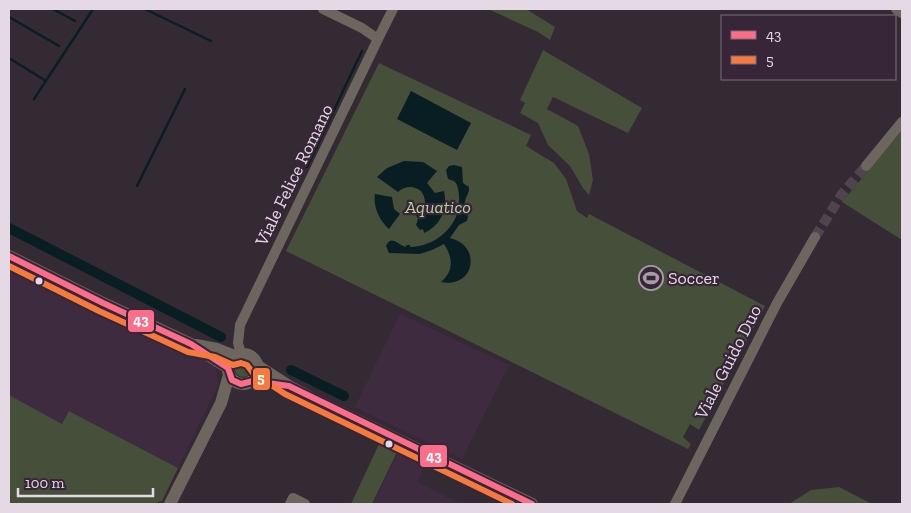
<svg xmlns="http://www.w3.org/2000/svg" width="911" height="513" font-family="'Zilla Slab',serif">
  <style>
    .built { fill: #3f2b40 }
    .green { fill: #464f3a }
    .water { fill: #081e23 }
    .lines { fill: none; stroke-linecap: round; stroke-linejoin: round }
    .stream { stroke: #081e23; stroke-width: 2.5 }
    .canal { stroke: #081e23; stroke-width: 10 }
    .minor-tunnel { stroke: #4f444f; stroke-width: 10; stroke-dasharray: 10 5; stroke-linecap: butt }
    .minor { stroke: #6c665e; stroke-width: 10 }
    .tertiary { stroke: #6c665e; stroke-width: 12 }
    .bus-1-casing { stroke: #372638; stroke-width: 10 }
    .bus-2-casing { stroke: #372638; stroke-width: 10 }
    .bus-1 { stroke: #fb6d88; stroke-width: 6 }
    .bus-2 { stroke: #f6793e; stroke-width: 6 }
    .bus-dot { fill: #e5d9e5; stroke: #372638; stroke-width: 2 }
    .labels { text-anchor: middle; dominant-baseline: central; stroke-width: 4.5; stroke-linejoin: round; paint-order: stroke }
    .street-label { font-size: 18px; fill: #e5d9e5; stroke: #372638 }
    .park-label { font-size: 18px; font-style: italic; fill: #b6d097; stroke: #372638 }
    .poi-label { font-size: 18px; fill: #e5d9e5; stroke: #372638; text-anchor: start }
    .line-badge { stroke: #372638; stroke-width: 2 }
    .badge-label { font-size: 14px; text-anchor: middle; font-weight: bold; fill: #fff }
  </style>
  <rect width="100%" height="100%" fill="#342a34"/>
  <path class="built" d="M9 269 215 365 218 381 217 388 178 468 70 411 62 424 9 395Z
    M400 314 509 365 462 459 355 407Z
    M399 451 425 464 417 482 460 504H373Z"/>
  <path class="green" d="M488 9H526L555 27 550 40 538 32Z
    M543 50 642 108 628 133 553 97 547 109 578 126 589 154 593 180 589 195 583 188 570 166 548 145 538 123 520 113 525 103 520 100Z
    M379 63 531 135 526 146 554 163 566 179 577 211 587 218 589 214 765 306 699 430 690 424 683 437 691 444 688 449 286 251Z
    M902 130V240L842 202Z
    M235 369a8 8 0 1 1 16 0a8 8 0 1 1-16 0Z
    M9 395 62 424 69 411 178 468 162 501 152 504H9Z
    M379 444 397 452 372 504H351Z
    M839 487 872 504H789L811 490Z"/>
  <path class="water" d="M411 91 471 123 457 150 397 119Z
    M404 161 423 162 437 171 427 183 435 193 444 191C448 209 441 225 424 233L423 229 420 230 416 225 418 219 416 215C427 210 427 199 421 191 413 185 405 186 398 192L377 177 387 168Z
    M454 165 462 167 463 183 469 187V191C464 202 463 205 468 216L467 221 459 225 450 238C483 246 474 289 441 282 454 271 453 258 444 244L432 250 420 254 389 253 386 246C391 234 398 245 406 247V245H410V247C436 247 462 224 459 197 459 193 458 185 455 182 453 180 450 180 448 179L446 170 449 166Z
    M375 194 392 197 394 209 400 214 389 229C379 220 373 207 375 194Z"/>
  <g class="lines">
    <path class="stream" d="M53 9 75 21
      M145 9 211 41
      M9 17 59 46
      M9 58 46 81
      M34 99 93 9
      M307 167 362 51
      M137 186 185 89"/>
    <path class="canal" d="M9 228 221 337
      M291 370 344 396"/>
    <path class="minor-tunnel" d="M815 237 842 194 866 166"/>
    <path class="minor" d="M896 9 902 13
      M378 39 393 9
      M866 166 902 122
      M241 354 238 343 240 325 378 39 362 28 323 9
      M290 504 293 498 305 504
      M675 504 777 303 815 237"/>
    <path class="tertiary" d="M9 256 103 303 191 344 228 368
      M196 345 217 349 235 356
      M228 369a15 15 0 1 1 30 0a15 15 0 1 1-30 0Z
      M258 366 289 386 317 401 532 504
      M170 504 221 403 229 375"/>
    <defs>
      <path id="bus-1" d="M9 256 103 303 191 344 228 368 232 380 241 384 253 381 289 386 532 504"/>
      <path id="bus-2" d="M9 266 99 311 188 352 215 357 233 365 241 363 247 365 253 373 285 394 512 504"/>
    </defs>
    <use href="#bus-1" class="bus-1-casing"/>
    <use href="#bus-2" class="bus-2-casing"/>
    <use href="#bus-1" class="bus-1"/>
    <use href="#bus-2" class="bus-2"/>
  </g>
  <defs>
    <symbol id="stadium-ring" viewBox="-11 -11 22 22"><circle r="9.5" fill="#372638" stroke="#a79ca7" stroke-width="1.5"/><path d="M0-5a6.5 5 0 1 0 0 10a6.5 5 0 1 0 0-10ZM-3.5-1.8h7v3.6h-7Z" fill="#a79ca7"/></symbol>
  </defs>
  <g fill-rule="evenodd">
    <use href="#stadium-ring" x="637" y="264" width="28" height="28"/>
  </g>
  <g class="bus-dot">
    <circle cx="39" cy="281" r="4.5"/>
    <circle cx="389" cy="444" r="4.5"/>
  </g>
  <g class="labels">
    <g class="street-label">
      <text transform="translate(294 175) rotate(-64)">Viale Felice Romano</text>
      <text transform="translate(728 362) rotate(-63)">Viale Guido Duo</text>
    </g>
    <g class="park-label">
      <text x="438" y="207">Aquatico</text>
    </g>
    <g class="poi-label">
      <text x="668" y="278">Soccer</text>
    </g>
  </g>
  <g class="line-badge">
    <rect x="127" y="309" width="28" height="24" rx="5" fill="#fb6d88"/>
    <rect x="252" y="367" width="19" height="24" rx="5" fill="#f6793e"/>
    <rect x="419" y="444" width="29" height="24" rx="5" fill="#fb6d88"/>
  </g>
  <g class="badge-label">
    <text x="141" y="325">43</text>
    <text x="261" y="383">5</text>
    <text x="434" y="461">43</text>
  </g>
  <rect width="911" height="513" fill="none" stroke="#e5d9e5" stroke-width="20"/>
  <rect x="721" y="15" width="175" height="65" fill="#372638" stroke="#7d6e7d"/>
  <rect x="731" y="31" width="25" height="8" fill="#fb6d88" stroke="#7d6e7d"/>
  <text x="766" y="40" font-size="15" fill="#e5d9e5">43</text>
  <rect x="731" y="56" width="25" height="8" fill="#f6793e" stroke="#7d6e7d"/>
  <text x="766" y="65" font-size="15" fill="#e5d9e5">5</text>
  <path d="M18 488v8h135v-8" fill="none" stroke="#e5d9e5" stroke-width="2.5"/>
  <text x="25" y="488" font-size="15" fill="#e5d9e5" stroke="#372638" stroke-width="4" paint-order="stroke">100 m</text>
</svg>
